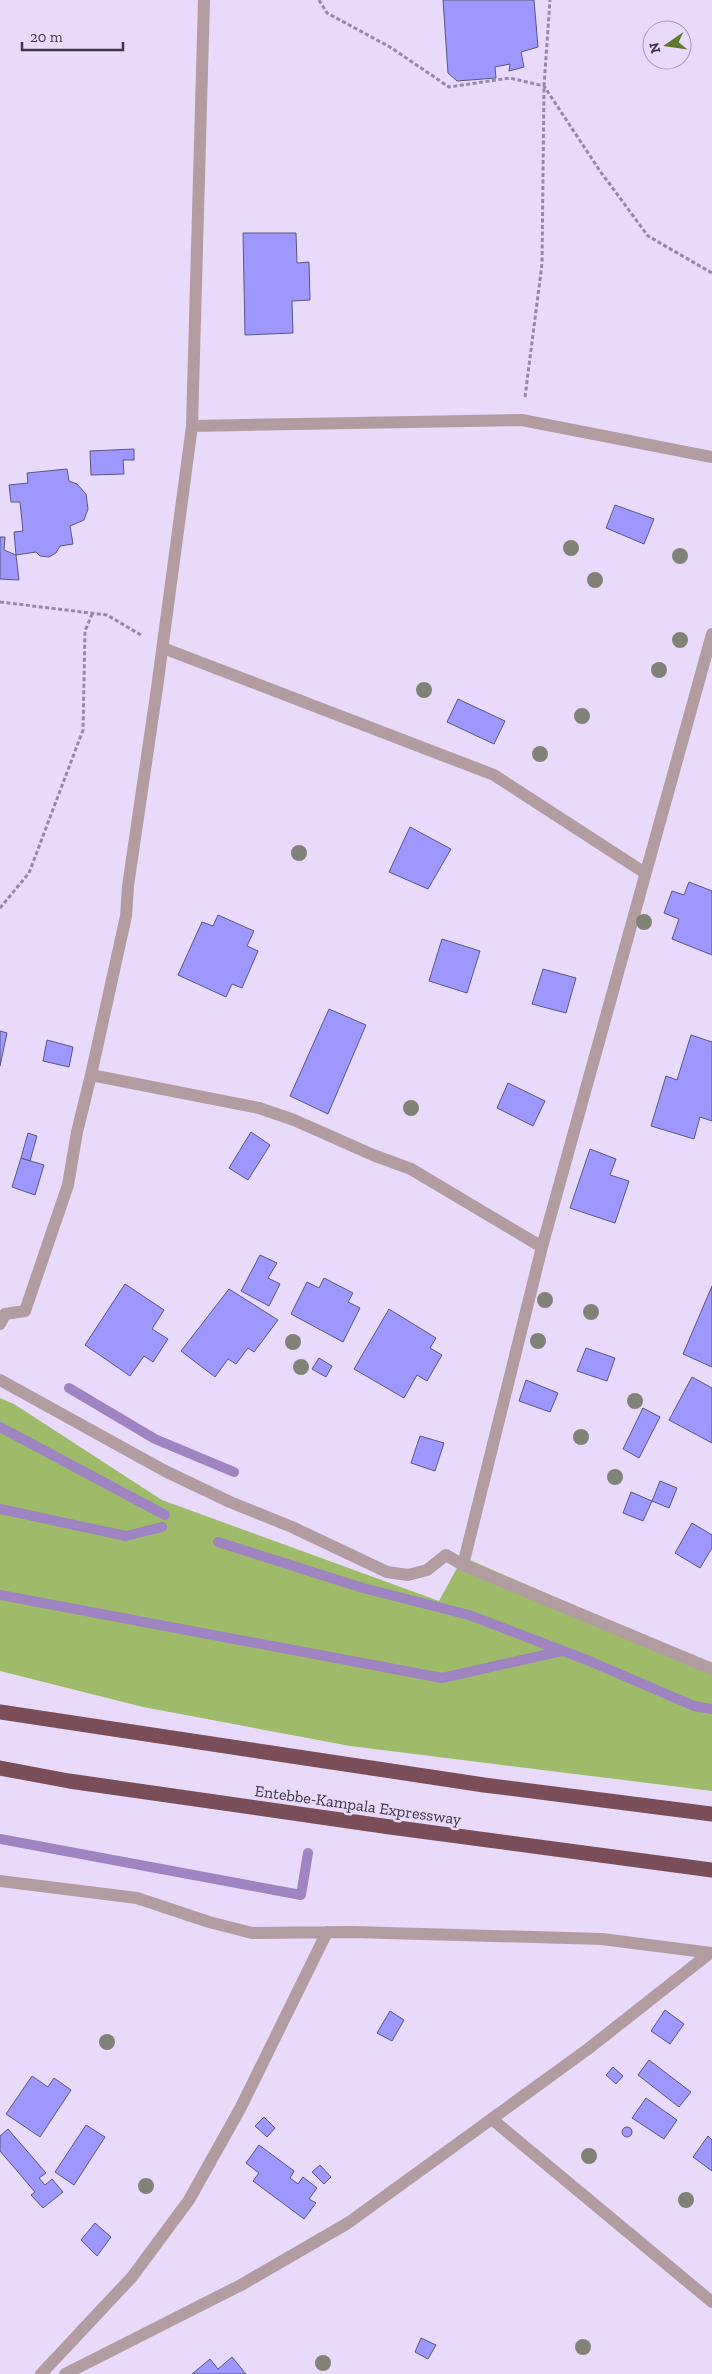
<svg xmlns="http://www.w3.org/2000/svg" width="712" height="2374" font-family="'Zilla Slab',serif">
  <style>
    .green { fill: #9ebb6a }
    .lines { fill: none; stroke-linecap: round; stroke-linejoin: round }
    .stream { stroke: #a083c1; stroke-width: 10 }
    .building { fill: #9e97ff; stroke: #59587d }
    .path { stroke: #9489a2; stroke-width: 3; stroke-dasharray: 4 2.5; stroke-linecap: butt }
    .minor { stroke: #b39ca1; stroke-width: 12 }
    .highway { stroke: #7a4e58; stroke-width: 15 }
    .tree { fill: #818277 }
    .labels { text-anchor: middle; dominant-baseline: central; stroke-width: 5; stroke-linejoin: round; paint-order: stroke }
    .street-label { font-size: 16px; fill: #3e3747; stroke: #e9dafc }
  </style>
  <rect width="100%" height="100%" fill="#e9dafc"/>
  <path class="green" d="M0 1398 14 1404 162 1500 439 1601 463 1557 712 1665V1791L350 1746 143 1707 0 1671Z"/>
  <g class="lines">
    <path class="stream" d="M69 1388 155 1439 234 1472
      M0 1427 165 1515
      M0 1509 126 1536 162 1527
      M218 1542 363 1588 469 1615 587 1660 694 1706 712 1709
      M0 1595 442 1678 562 1651
      M0 1839 301 1895 308 1853"/>
  </g>
  <path class="building" d="M443 0H534L538 47 521 52 524 67 509 71 510 64 495 67 496 78 457 81 448 73Z
    M243 233H296L297 263 309 262 310 300 292 301 293 333 245 335Z
    M134 449V460H123L124 474 91 475 90 451Z
    M67 469 69 481 77 484 86 494 88 509 84 520 70 526 73 544 60 546 56 553 49 557 40 556 36 552 16 555 14 532 23 531 20 502H11L9 485 28 483 27 473Z
    M615 505 654 519 644 544 606 528Z
    M0 537H5L4 550 16 555 19 580 0 579Z
    M458 699 505 721 494 744 447 722Z
    M410 827 451 849 428 889 389 872Z
    M689 882 712 891V955L672 939 679 919 664 913 672 891 684 895Z
    M218 915 254 931 247 946 258 951 242 988 232 984 226 997 178 975 202 922 213 926Z
    M442 939 480 951 467 993 429 981Z
    M543 969 576 978 566 1013 532 1004Z
    M329 1009 366 1025 328 1114 290 1096Z
    M0 1031 7 1033 0 1066Z
    M691 1035 712 1042V1121L700 1117 694 1139 651 1126 666 1076 677 1080Z
    M47 1040 73 1047 69 1067 43 1061Z
    M508 1083 545 1101 533 1126 497 1108Z
    M251 1132 270 1145 248 1180 229 1168Z
    M28 1133 37 1136 30 1161 21 1158Z
    M590 1149 616 1159 610 1175 629 1181 615 1223 570 1208Z
    M21 1158 44 1165 35 1195 12 1187Z
    M260 1255 277 1263 268 1278 280 1284 269 1306 241 1291Z
    M324 1278 353 1293 348 1302 360 1308 343 1342 291 1314 307 1282 319 1288Z
    M125 1284 164 1310 152 1329 168 1339 153 1362 144 1356 130 1376 85 1345Z
    M712 1286V1367L683 1354Z
    M229 1289 278 1320 254 1352 248 1348 236 1364 228 1359 215 1377 181 1351Z
    M389 1309 436 1338 430 1348 442 1355 427 1381 417 1375 404 1398 354 1369Z
    M586 1348 615 1358 607 1381 577 1371Z
    M319 1358 332 1366 326 1377 312 1369Z
    M692 1377 712 1388V1443L669 1420Z
    M526 1380 558 1393 550 1412 519 1401Z
    M643 1408 660 1417 639 1458 623 1449Z
    M420 1436 444 1443 435 1471 411 1463Z
    M660 1481 677 1488 669 1508 652 1501Z
    M631 1492 652 1501 643 1521 623 1513Z
    M692 1523 712 1535V1548L700 1568 675 1553Z
    M665 2010 684 2024 670 2044 651 2031Z
    M390 2011 404 2020 392 2041 377 2033Z
    M649 2060 691 2092 679 2107 638 2075Z
    M613 2067 623 2076 616 2084 606 2075Z
    M32 2076 48 2087 54 2078 71 2090 40 2137 6 2114Z
    M646 2098 677 2120 664 2139 632 2118Z
    M264 2117 275 2128 267 2137 255 2126Z
    M86 2125 105 2137 74 2185 55 2172Z
    M622 2132a5 5 0 1 1 10 0a5 5 0 1 1-10 0Z
    M8 2129 46 2173 39 2178 45 2185 52 2179 63 2192 43 2208 31 2195 35 2192 0 2151V2136Z
    M708 2136 712 2140V2171L693 2157Z
    M259 2145 294 2171 290 2178 298 2184 303 2177 317 2188 309 2199 316 2203 304 2219 253 2181 259 2173 246 2163Z
    M320 2165 331 2177 324 2184 312 2172Z
    M95 2223 111 2237 97 2256 81 2240Z
    M421 2338 436 2345 428 2359 415 2352Z
    M232 2357 246 2374H192L210 2359 218 2369Z"/>
  <g class="lines">
    <path class="path" d="M319 0 327 13 390 47 449 87 510 78 544 86 600 171 648 236 712 273
      M525 397 542 264 544 86 550 0
      M0 602 107 615 141 635
      M0 908 29 873 83 730 85 631 92 614"/>
    <path class="minor" d="M192 426 522 420 712 457
      M712 634 542 1247 463 1565 712 1669
      M163 648 494 775 645 873
      M91 1075 259 1108 294 1120 373 1155 411 1169 542 1247
      M0 1324 5 1314 25 1311 68 1185 77 1132 91 1075 126 916 128 886 157 688 192 426 204 0
      M0 1380 165 1471 230 1502 292 1527 387 1572 408 1575 427 1570 446 1555 463 1565
      M0 1881 137 1898 209 1922 252 1933 352 1932 602 1939 712 1953
      M493 2120 712 2302
      M41 2374 132 2277 189 2200 241 2107 327 1932
      M65 2374 241 2285 348 2223 588 2049 710 1953"/>
    <path class="highway" d="M0 1712 484 1785 712 1814
      M0 1768 69 1781 390 1827 712 1870"/>
  </g>
  <g class="tree">
    <circle cx="571" cy="548" r="8"/>
    <circle cx="680" cy="556" r="8"/>
    <circle cx="595" cy="580" r="8"/>
    <circle cx="680" cy="640" r="8"/>
    <circle cx="659" cy="670" r="8"/>
    <circle cx="424" cy="690" r="8"/>
    <circle cx="582" cy="716" r="8"/>
    <circle cx="540" cy="754" r="8"/>
    <circle cx="299" cy="853" r="8"/>
    <circle cx="644" cy="922" r="8"/>
    <circle cx="411" cy="1108" r="8"/>
    <circle cx="545" cy="1300" r="8"/>
    <circle cx="591" cy="1312" r="8"/>
    <circle cx="538" cy="1341" r="8"/>
    <circle cx="293" cy="1342" r="8"/>
    <circle cx="301" cy="1367" r="8"/>
    <circle cx="635" cy="1401" r="8"/>
    <circle cx="581" cy="1437" r="8"/>
    <circle cx="615" cy="1477" r="8"/>
    <circle cx="107" cy="2042" r="8"/>
    <circle cx="589" cy="2156" r="8"/>
    <circle cx="146" cy="2186" r="8"/>
    <circle cx="686" cy="2200" r="8"/>
    <circle cx="583" cy="2347" r="8"/>
    <circle cx="323" cy="2363" r="8"/>
  </g>
  <g class="labels">
    <g class="street-label">
      <text transform="translate(358 1805) rotate(8)">Entebbe-Kampala Expressway</text>
    </g>
  </g>
  <g transform="translate(667 45) rotate(257)"><circle r="24" fill="#e9dafc" stroke="#a599b4"/>
  <path d="M0-4L9 19L0 12L-9 19Z" fill="#60792c"/>
  <text y="-8" font-size="14" font-weight="bold" text-anchor="middle" fill="#3e3747">N</text>
  </g>
  <path d="M22 42v8h101v-8" fill="none" stroke="#3e3747" stroke-width="2.5"/>
  <text x="30" y="42" font-size="15" fill="#3e3747" stroke="#e9dafc" stroke-width="4" paint-order="stroke">20 m</text>
</svg>
